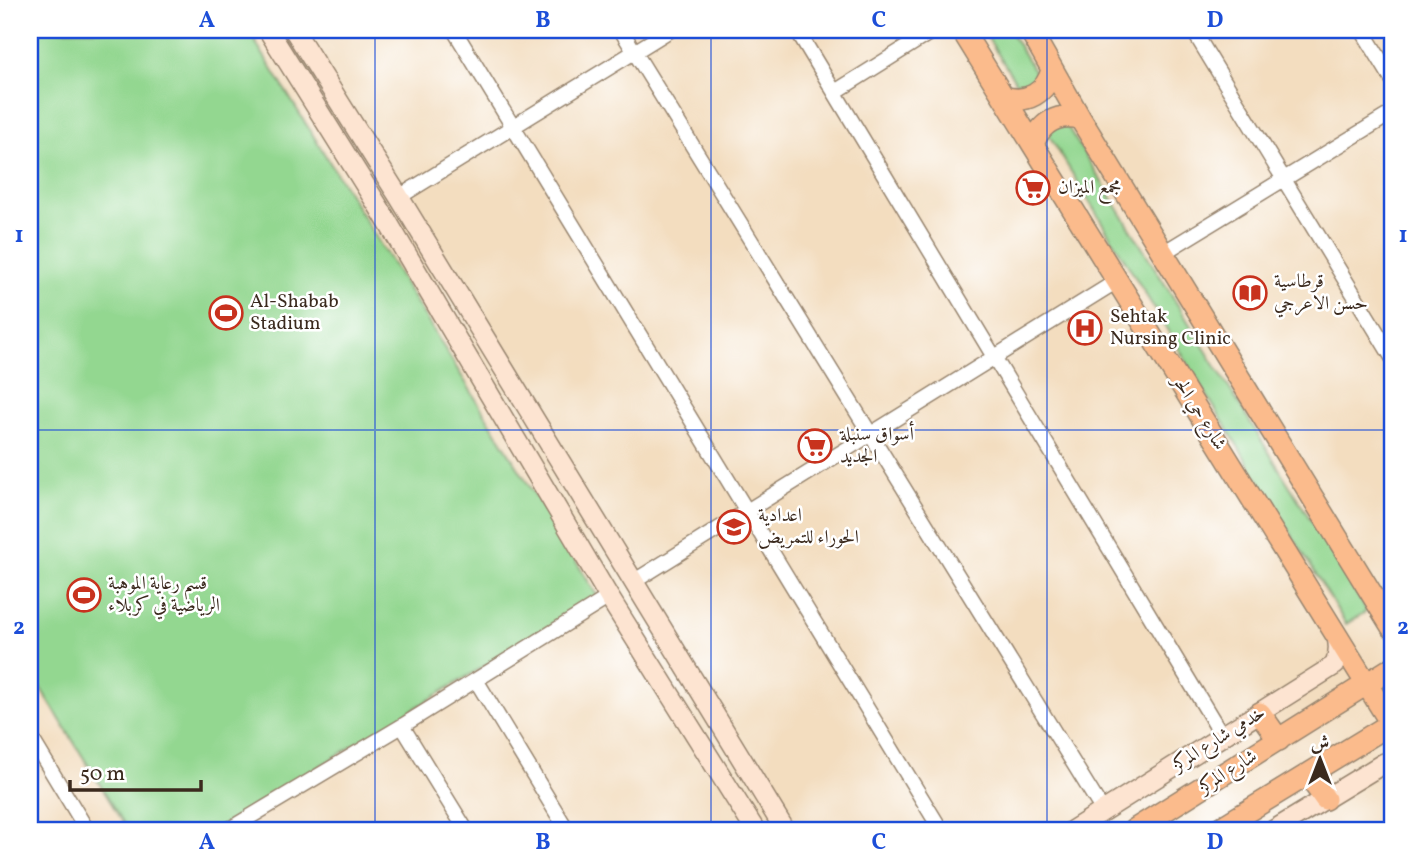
<svg xmlns="http://www.w3.org/2000/svg" width="1422" height="860" font-family="Vollkorn,Amiri,serif">
  <style>
    .green { fill: #93d790; stroke: #678057; stroke-width: 2 }
    .lines { fill: none; stroke-linecap: round; stroke-linejoin: round }
    .street-casing { stroke: #97846e; stroke-width: 17 }
    .secondary-casing { stroke: #97846e; stroke-width: 22 }
    .primary-casing { stroke: #97846e; stroke-width: 24 }
    .street { stroke: #fff; stroke-width: 14 }
    .secondary { stroke: #fde4d1; stroke-width: 19 }
    .primary { stroke: #fbbb8c; stroke-width: 21 }
    .grid { fill: none; stroke: #1d4ed8; stroke-width: 2; stroke-opacity: 0.55 }
    .labels { text-anchor: middle; dominant-baseline: central; stroke-width: 5; stroke-linejoin: round; paint-order: stroke }
    .poi-label { font-size: 19px; fill: #3b2a1e; stroke: #fff; text-anchor: start }
    .street-label { font-size: 19px; fill: #3b2a1e; stroke: #fff }
    .neatline { fill: none; stroke: #1d4ed8; stroke-width: 2.5 }
    .grid-label { font-size: 23px; text-anchor: middle; font-weight: bold; fill: #1d4ed8 }
  </style>
  <rect width="100%" height="100%" fill="#fff"/>
  <filter id="ink" filterUnits="userSpaceOnUse"><feTurbulence type="fractalNoise" baseFrequency=".0143" numOctaves="2"/><feDisplacementMap in="SourceGraphic" scale="14" xChannelSelector="R" yChannelSelector="G"/><feConvolveMatrix kernelMatrix="1 2 1 2 8 2 1 2 1" color-interpolation-filters="sRGB"/></filter>
  <filter id="wash" filterUnits="userSpaceOnUse"><feTurbulence type="fractalNoise" baseFrequency=".00686" numOctaves="4" result="noise"/><feDisplacementMap in="SourceGraphic" scale="28" xChannelSelector="R" yChannelSelector="G"/><feGaussianBlur stdDeviation="1.57" result="paint"/><feColorMatrix in="noise" values="0 0 0 0 0 0 0 0 0 0 0 0 0 0 0 0 0 1.4 0 .05"/><feComposite in="paint" operator="in"/></filter>
  <g filter="url(#wash)">
    <rect width="100%" height="100%" fill="#f3ddbf"/>
    <path class="green" d="M30 30H248L598 597 215 830H128L30 671Z
      M983 30H1009L1038 77 1020 89Z
      M1064 121 1367 611 1346 624 1047 132Z"/>
  </g>
  <g filter="url(#ink)">
    <g class="lines">
      <defs>
        <path id="street" d="M454 30 941 830
          M621 30 1103 811
          M797 30 1223 737
          M1193 30 1392 357
          M1362 30 1392 79
          M835 92 934 30
          M399 197 670 30
          M1163 253 1392 113
          M633 582 1117 281
          M476 680 567 830
          M402 726 466 830
          M30 736 87 830
          M228 830 402 726 609 597"/>
        <path id="secondary" d="M268 30 380 209 609 597 755 830
          M294 30 399 197 785 830
          M1073 830 1335 665C1339 654 1340 643 1335 632
          M1274 830 1384 763H1392"/>
        <path id="primary" d="M962 30 1392 725
          M1030 30 1080 118 1392 627
          M1004 97C1027 104 1046 93 1052 70
          M1033 145C1040 123 1057 113 1080 118
          M1260 713 1279 740
          M1308 775 1325 799
          M1134 830 1392 668
          M1217 830 1392 723"/>
      </defs>
      <use href="#street" class="street-casing"/>
      <use href="#secondary" class="secondary-casing"/>
      <use href="#primary" class="primary-casing"/>
      <use href="#street" class="street"/>
      <use href="#secondary" class="secondary"/>
      <use href="#primary" class="primary"/>
    </g>
  </g>
  <path class="grid" d="M375 30V830M711 30V830M1047 30V830M30 430H1392"/>
  <defs>
    <symbol id="supermarket-ring" viewBox="-11 -11 22 22"><circle r="9.5" fill="#fff" stroke="#c8321e" stroke-width="1.5"/><path d="M-6-5.5h2.5l.6 2H6L4.5 2H-2.5L-4.4-4H-6ZM-1.5 3.2a1.3 1.3 0 1 0 .1 0ZM3 3.2a1.3 1.3 0 1 0 .1 0Z" fill="#c8321e"/></symbol>
    <symbol id="library-ring" viewBox="-11 -11 22 22"><circle r="9.5" fill="#fff" stroke="#c8321e" stroke-width="1.5"/><path d="M-6-4Q-3-5.5-.7-3.5V5Q-3 3-6 4ZM6-4Q3-5.5 .7-3.5V5Q3 3 6 4Z" fill="#c8321e"/></symbol>
    <symbol id="stadium-ring" viewBox="-11 -11 22 22"><circle r="9.5" fill="#fff" stroke="#c8321e" stroke-width="1.5"/><path d="M0-5a6.5 5 0 1 0 0 10a6.5 5 0 1 0 0-10ZM-3.5-1.8h7v3.6h-7Z" fill="#c8321e"/></symbol>
    <symbol id="hospital-ring" viewBox="-11 -11 22 22"><circle r="9.5" fill="#fff" stroke="#c8321e" stroke-width="1.5"/><path d="M-5-5h3v3.5h4V-5h3V5h-3V1.5h-4V5h-3Z" fill="#c8321e"/></symbol>
    <symbol id="school-ring" viewBox="-11 -11 22 22"><circle r="9.5" fill="#fff" stroke="#c8321e" stroke-width="1.5"/><path d="M0-5L7-2L0 1L-7-2ZM-4 1L0 2.5L4 1V4Q0 6-4 4Z" fill="#c8321e"/></symbol>
  </defs>
  <g fill-rule="evenodd">
    <use href="#supermarket-ring" x="1014" y="169" width="38" height="38"/>
    <use href="#library-ring" x="1231" y="274" width="38" height="38"/>
    <use href="#stadium-ring" x="207" y="294" width="38" height="38"/>
    <use href="#hospital-ring" x="1066" y="309" width="38" height="38"/>
    <use href="#supermarket-ring" x="796" y="427" width="38" height="38"/>
    <use href="#school-ring" x="715" y="508" width="38" height="38"/>
    <use href="#stadium-ring" x="65" y="576" width="38" height="38"/>
  </g>
  <g class="labels">
    <g class="poi-label">
      <text x="1058" y="188">مجمع الميزان</text>
      <text x="1274" y="282">قرطاسية<tspan x="1274" dy="22">حسن الاعرجي</tspan></text>
      <text x="250" y="302">Al-Shabab<tspan x="250" dy="22">Stadium</tspan></text>
      <text x="1110" y="317">Sehtak<tspan x="1110" dy="22">Nursing Clinic</tspan></text>
      <text x="840" y="435">أسواق سنبلة<tspan x="840" dy="22">الجديد</tspan></text>
      <text x="758" y="516">اعدادية<tspan x="758" dy="22">الحوراء للتمريض</tspan></text>
      <text x="108" y="584">قسم رعاية الموهبة<tspan x="108" dy="22">الرياضية في كربلاء</tspan></text>
    </g>
    <g class="street-label">
      <text transform="translate(1199 413) rotate(58)">شارع حي الحر</text>
      <text transform="translate(1219 739) rotate(-32)">خدمي شارع المركز</text>
      <text transform="translate(1228 772) rotate(-32)">شارع المركز</text>
    </g>
  </g>
  <rect width="1422" height="860" fill="none" stroke="#fff" stroke-width="77"/>
  <g transform="translate(1320 759)" stroke="#ffffff" stroke-width="5" paint-order="stroke">
  <path d="M0-5L12 26L0 18L-12 26Z" fill="#3b2a1e"/>
  <text y="-10" font-size="19" font-weight="bold" text-anchor="middle" fill="#3b2a1e">ش</text>
  </g>
  <path d="M70 780v10h131v-10" fill="none" stroke="#3b2a1e" stroke-width="3.5"/>
  <text x="80" y="780" font-size="21" fill="#3b2a1e" stroke="#ffffff" stroke-width="5" paint-order="stroke">50 m</text>
  <rect x="38" y="38" width="1346" height="784" class="neatline"/>
  <g class="grid-label">
    <text x="207" y="27">A</text>
    <text x="543" y="27">B</text>
    <text x="879" y="27">C</text>
    <text x="1215" y="27">D</text>
    <text x="19" y="242">1</text>
    <text x="1403" y="242">1</text>
    <text x="19" y="634">2</text>
    <text x="1403" y="634">2</text>
    <text x="207" y="849">A</text>
    <text x="543" y="849">B</text>
    <text x="879" y="849">C</text>
    <text x="1215" y="849">D</text>
  </g>
</svg>
